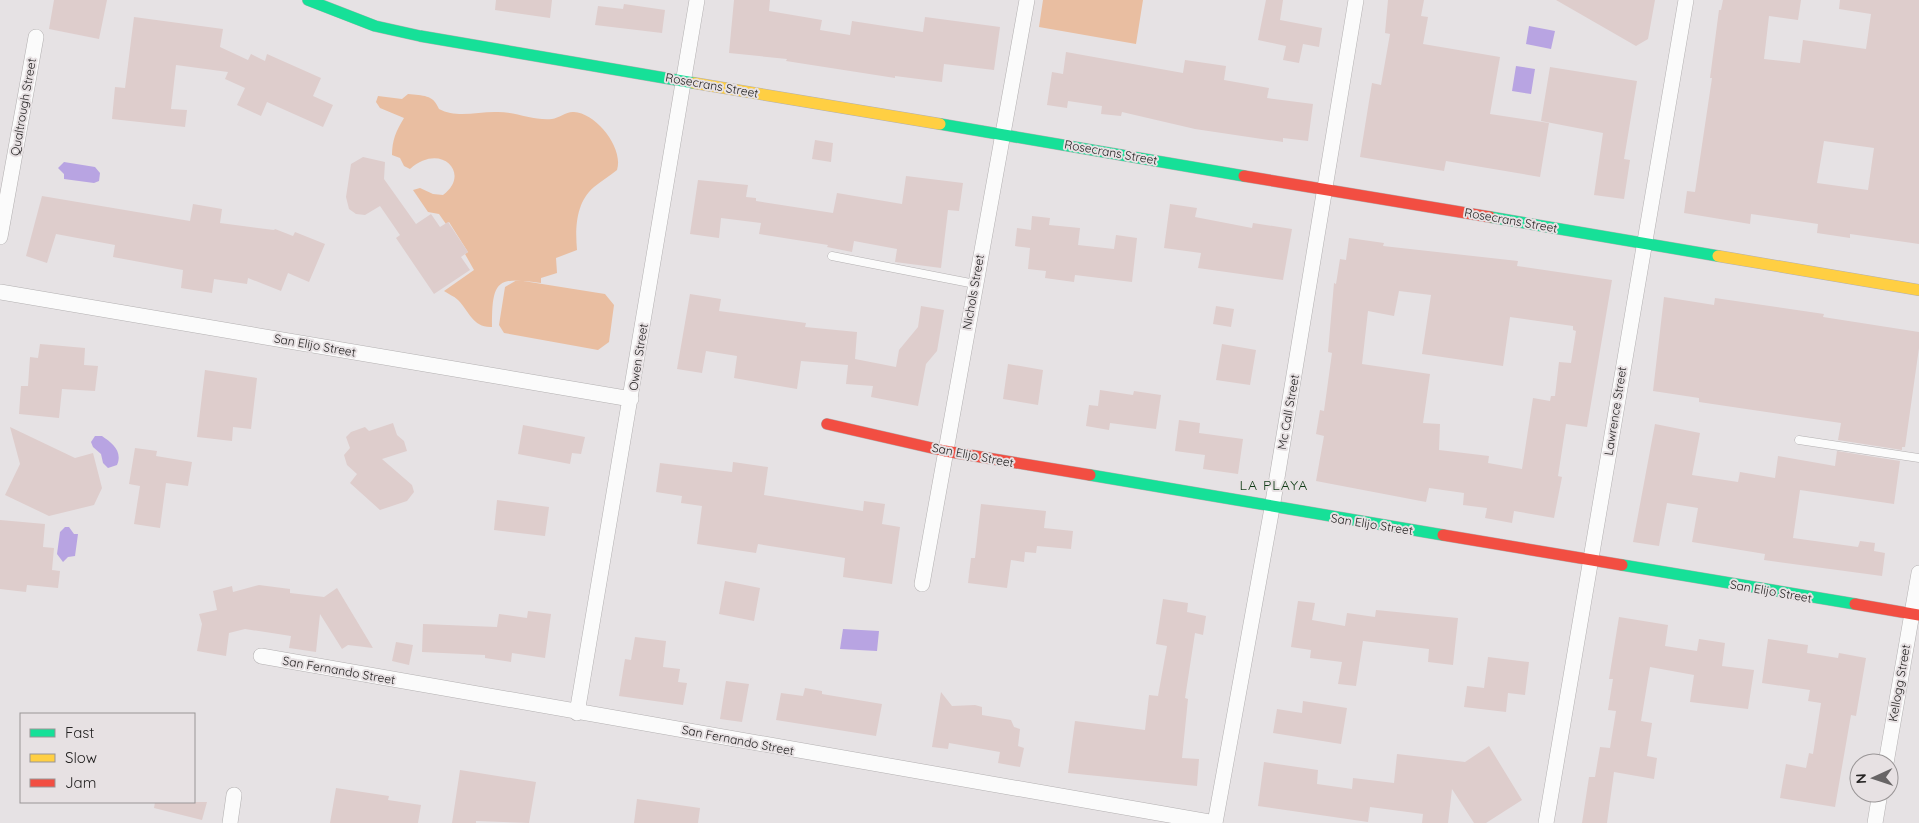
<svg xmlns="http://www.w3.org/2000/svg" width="1919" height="823" font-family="Quicksand,sans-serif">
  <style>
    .green { fill: #e9bea1 }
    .water { fill: #b8a4e2 }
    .building { fill: #decdcc; fill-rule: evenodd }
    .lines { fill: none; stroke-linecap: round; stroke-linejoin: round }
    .lane-casing { stroke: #b3b0b1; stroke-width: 9 }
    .street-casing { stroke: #b3b0b1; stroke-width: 16 }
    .fast-casing { stroke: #b3b0b1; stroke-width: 12 }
    .slow-casing { stroke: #b3b0b1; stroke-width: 12 }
    .jam-casing { stroke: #b3b0b1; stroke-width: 12 }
    .lane { stroke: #fbfbfb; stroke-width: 8 }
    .street { stroke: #fbfbfb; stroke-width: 15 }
    .fast { stroke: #16e098; stroke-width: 11 }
    .slow { stroke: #ffcf43; stroke-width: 11 }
    .jam { stroke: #f24e42; stroke-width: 11 }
    .labels { text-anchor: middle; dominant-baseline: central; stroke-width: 4; stroke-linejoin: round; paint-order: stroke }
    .street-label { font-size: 12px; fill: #242222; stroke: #e7e1e3 }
    .neighbourhood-label { font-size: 14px; letter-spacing: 1px; fill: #0f3b15; stroke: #e7e1e3 }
  </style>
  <rect width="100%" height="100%" fill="#e6e2e4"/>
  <path class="green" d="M1043 0H1143L1136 44 1039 27Z
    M408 94C423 96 433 94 439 109 456 118 476 112 495 112 514 111 533 121 552 119 559 118 567 111 574 112 596 113 624 148 617 170 610 176 601 181 594 187 576 202 575 228 577 250L556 258 557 273 541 278V283C496 276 492 281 492 327 473 328 469 311 458 300 454 296 448 294 444 291L474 270 465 254 468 252 449 222 446 224 439 214 428 212 413 190 420 188 433 194 443 195C472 174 441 141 410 169L404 166 400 158 392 155C392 140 396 131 404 118L380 108 376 102 378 96 402 99Z
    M517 280 605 294 614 305 609 342 598 350 504 333 499 325 505 287Z"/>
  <path class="water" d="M1529 26 1555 31 1551 49 1526 44Z
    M1516 66 1535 69 1531 94 1512 91Z
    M64 162 95 167 100 173 99 181 94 183 64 179V174L58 168Z
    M95 436H102C112 443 123 451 117 465L108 468 103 463 101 454 93 447 91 442Z
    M65 527H69L74 534H78L75 556 68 557 63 562 57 554 60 532Z
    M843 629 879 631 877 651 840 649Z"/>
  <path class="building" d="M54 0H107L99 39 49 29Z
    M496 0H552L550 18 495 10Z
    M734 0H770L769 11 822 20 820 30 850 35 852 21 923 32 925 17 1000 27 994 70 944 64 942 82 895 76V78L786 61 787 59 729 53Z
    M1266 0H1283L1280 20 1322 28 1319 47 1303 44 1299 63 1283 60 1286 46 1258 40Z
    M1388 0H1424L1421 16 1428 17 1423 44 1500 57 1490 114 1549 123 1540 177 1446 161 1444 171 1360 157 1372 83 1381 85 1390 34 1385 33Z
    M1556 0H1655L1648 39 1636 46Z
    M1723 0H1801L1798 20 1769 16 1764 59 1800 63 1803 40 1866 49 1871 14 1839 9 1840 0H1919V244L1850 234V238L1817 233 1818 224 1751 214 1750 224 1684 213 1687 191 1695 192 1712 78H1710L1719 10H1721ZM1824 141 1874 148 1868 190 1817 183Z
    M624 4 665 10 662 33 595 25 598 6 623 9Z
    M134 17 223 29 220 47 248 60 251 54 265 61 267 54 321 78 313 96 333 105 323 127 267 102 261 116 237 105 245 88 225 79 228 72 176 65 171 109 187 110 185 127 112 119 115 87 125 88Z
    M1066 52 1183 73 1185 60 1226 66 1224 80 1269 88 1267 98 1313 104 1308 141 1283 138V142L1195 129 1122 112 1121 116 1101 114 1102 106 1068 101 1067 108 1047 105 1052 72 1063 74Z
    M1550 67 1637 81 1624 159 1630 160 1624 199 1594 195 1603 133 1541 121Z
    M815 140 833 143 831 162 812 159Z
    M363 157 385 162 384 179 416 224 431 214 440 227 448 222 468 252 461 257 470 270 434 294 396 238 400 235 380 206 365 215 356 214 349 209 346 197 351 164Z
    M906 176 963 183 959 211 948 210 941 268 895 262 897 249 854 241 852 252 827 247 828 245 759 234 761 223 721 218 719 238 690 234 698 180 748 185 746 197 756 198V201L833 213 837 193 902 204Z
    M42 196 190 221 193 204 222 209 220 223 274 230 275 229 293 236 295 232 325 244 309 282 288 273 281 291 248 278 247 284 214 279 212 293 181 288 183 270 113 257 115 245 56 234 47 263 26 256Z
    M1170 204 1197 208 1195 217 1252 228 1253 223 1292 229 1283 280 1198 268 1201 253 1164 248Z
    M1032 216 1050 218 1049 225 1080 228 1078 245 1114 249 1116 235 1137 238 1132 282 1075 275 1074 282 1045 278 1046 271 1028 269 1030 248 1015 246 1017 228 1031 230Z
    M1349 238 1384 243 1383 246 1518 261 1517 266 1612 280 1587 427 1566 424 1558 476 1562 477 1554 518 1514 511 1512 523 1485 518 1487 508 1463 505 1464 493 1429 488 1426 502 1316 481 1324 436 1316 434 1320 410 1324 411 1332 353 1328 352 1334 283 1336 284 1340 259 1346 260ZM1399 291 1431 295 1422 354 1503 366 1510 317 1573 326V330L1576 331 1571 363 1559 362 1555 396H1551L1550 401 1533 398 1522 469 1488 463 1489 456 1439 450 1440 424 1423 423 1430 374 1362 364 1368 311 1394 316Z
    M690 294 721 299 719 311 806 323 805 327 857 332 855 359 896 367 899 350 918 327 921 306 944 310 937 351 926 364 918 406 871 397 873 386 846 384 848 365 801 361 797 389 734 378 737 356 706 351 702 373 677 369Z
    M1664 297 1714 305 1715 298 1824 314 1823 317 1919 332V348L1905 447H1902V450L1838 440 1841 423 1699 402V398L1653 391Z
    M1216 306 1234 309 1231 327 1213 324Z
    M40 344 85 348 84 365 98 366 95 391 62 389 59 418 19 414 21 386H28L30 357 38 358Z
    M1222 344 1256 350 1250 385 1216 380Z
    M1008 364 1043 370 1038 405 1003 399Z
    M205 370 257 378 251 429 233 427 232 441 197 437Z
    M1100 390 1133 395 1134 391 1161 395 1156 429 1110 423 1109 430 1086 426 1089 405 1098 406Z
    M1179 420 1200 423 1199 433 1243 439 1238 474 1203 469 1205 455 1175 451Z
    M393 423 397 435 404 441 407 451 382 459 412 485 414 492 407 501 380 510 350 483 357 474 347 465 344 455 350 448 346 437 351 432 365 427 369 431Z
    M1655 424 1700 433 1692 475 1738 482 1740 472 1775 478 1778 456 1835 466 1837 451 1900 461 1894 504 1800 490 1793 538 1858 547 1860 541 1875 543 1874 551 1885 553 1882 576 1764 560 1765 554 1692 542 1698 508 1667 503 1659 546 1633 542Z
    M523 425 585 437 581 454 572 453 570 464 518 454Z
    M10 427 75 458 93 453 102 488 94 505 49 516 5 495 20 464Z
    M135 448 157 451 156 456 192 462 188 486 166 483 160 528 134 524 140 486 129 484Z
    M733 462 768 467 764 495 863 511 864 501 885 504 882 524 900 527 892 584 843 577 845 558 758 544 756 553 697 544 702 506 681 503 682 496 656 492 660 463 732 472Z
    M497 500 549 507 545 536 494 530Z
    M981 504 1046 511 1044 528 1073 531 1071 549 1037 546 1036 553 1025 552 1024 562 1011 560 1007 588 968 583 971 558H975Z
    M0 520 45 524 43 547 54 548 52 570 60 571 58 588 27 585 26 592 0 589Z
    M725 581 760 588 754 621 719 614Z
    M259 585 290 589V593L324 597 337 588 373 648 348 645 342 649 320 614 316 652 289 648 291 636 245 629 229 633 226 656 197 651 202 624 199 614 217 610 213 591 232 586 233 592Z
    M1163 599 1188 603 1187 612 1206 616 1203 635 1195 633 1185 698 1188 699 1182 758 1199 759 1197 786 1068 773 1075 721 1145 730 1149 695 1158 696 1167 646 1156 644Z
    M1298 601 1315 603 1312 620 1345 626 1347 613 1375 617 1376 610 1458 618 1453 665 1428 662 1429 649 1363 641 1356 686 1338 684 1342 662 1310 658 1311 650 1291 647Z
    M528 611 551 614 545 658 512 653 511 662 485 658V655L422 652 423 624 497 627 499 614 527 618Z
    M1619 617 1668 625 1665 646 1697 651 1699 639 1725 643 1722 666 1754 670 1748 709 1690 702 1694 675 1650 667 1641 721 1652 723 1647 756 1657 758 1654 779 1614 772 1607 823H1582L1589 777H1595L1600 747 1610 748 1616 711 1608 710 1613 679H1609Z
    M635 637 666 641 663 667 680 669 678 682 687 683 683 705 619 696 625 659 631 660Z
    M1768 639 1808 645 1807 653 1838 658 1839 653 1866 658 1856 716 1851 715 1835 807 1780 798 1786 764 1806 768 1809 753 1813 754 1821 703 1808 701 1810 690 1762 683Z
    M396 642 413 645 409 665 392 661Z
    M1488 657 1529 662 1525 695 1508 693 1506 712 1464 707 1467 686 1484 688Z
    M726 681 749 684 742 722 720 719Z
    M805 688 822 691V694L882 704 876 736 776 720 781 693 803 696Z
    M941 692 952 706 975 705 982 707V715L1011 720 1014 727 1020 729 1018 746 1024 748 1020 767 998 763 1000 752 949 743 948 749 932 747Z
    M1303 701 1347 708 1341 744 1273 733 1277 709 1302 713Z
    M1489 746 1522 800 1486 823H1474L1452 789 1448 823H1422L1423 814 1370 807 1368 822 1258 806 1264 762 1318 770 1317 784 1352 789 1353 778 1394 783 1397 754 1465 762Z
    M460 770 536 782 529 823 476 821V823H452Z
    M336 788 389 796 388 800 421 805 418 823H330Z
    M637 799 700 808 698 823H634Z
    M155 802H207L202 820 154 808Z"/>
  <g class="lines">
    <defs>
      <path id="lane" d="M832 256 975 284
        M1799 440 1919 458"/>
      <path id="street" d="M0 237 36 37
        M0 292 631 399
        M922 584 1027 0
        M261 656 1215 823
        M577 713 697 0
        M1886 763 1919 573
        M230 823 234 795
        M1215 823 1272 508 1356 0
        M1546 823 1686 0
        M1875 823 1880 793"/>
      <path id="fast" d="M308 0 375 26 420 36 694 83
        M940 124 1244 176
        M1490 217 1718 256
        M1090 475 1443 535
        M1622 565 1855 604"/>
      <path id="slow" d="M694 83 940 124
        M1718 256 1919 290"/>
      <path id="jam" d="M1244 176 1490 217
        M827 424 945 451 1090 475
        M1443 535 1622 565
        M1855 604 1919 615"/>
    </defs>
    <use href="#lane" class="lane-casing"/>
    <use href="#street" class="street-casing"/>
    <use href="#fast" class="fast-casing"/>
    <use href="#slow" class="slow-casing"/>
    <use href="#jam" class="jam-casing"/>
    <use href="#lane" class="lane"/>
    <use href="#street" class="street"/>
    <use href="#fast" class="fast"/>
    <use href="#slow" class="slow"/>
    <use href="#jam" class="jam"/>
  </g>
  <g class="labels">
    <g class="street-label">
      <text transform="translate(712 85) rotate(10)">Rosecrans Street</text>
      <text transform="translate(23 107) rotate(-80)">Qualtrough Street</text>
      <text transform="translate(1111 152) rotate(10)">Rosecrans Street</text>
      <text transform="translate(1511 220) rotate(10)">Rosecrans Street</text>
      <text transform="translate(973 292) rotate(-80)">Nichols Street</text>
      <text transform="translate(315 345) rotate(10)">San Elijo Street</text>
      <text transform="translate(638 357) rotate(-81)">Owen Street</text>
      <text transform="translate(1615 411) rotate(-81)">Lawrence Street</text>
      <text transform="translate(1288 412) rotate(-80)">Mc Call Street</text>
      <text transform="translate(973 455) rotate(11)">San Elijo Street</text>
      <text transform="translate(1372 524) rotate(9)">San Elijo Street</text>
      <text transform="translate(1771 591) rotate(10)">San Elijo Street</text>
      <text transform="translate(339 670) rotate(10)">San Fernando Street</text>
      <text transform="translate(1899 683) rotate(-80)">Kellogg Street</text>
      <text transform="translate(738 740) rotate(11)">San Fernando Street</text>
    </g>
    <g class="neighbourhood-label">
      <text x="1274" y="485">LA PLAYA</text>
    </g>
  </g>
  <rect x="20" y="713" width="175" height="90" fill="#e7e1e3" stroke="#999596"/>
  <rect x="30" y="729" width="25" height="8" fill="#16e098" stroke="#999596"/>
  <text x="65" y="738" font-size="15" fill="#242222">Fast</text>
  <rect x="30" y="754" width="25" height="8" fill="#ffcf43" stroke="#999596"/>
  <text x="65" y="763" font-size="15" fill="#242222">Slow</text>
  <rect x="30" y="779" width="25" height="8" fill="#f24e42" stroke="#999596"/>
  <text x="65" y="788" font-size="15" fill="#242222">Jam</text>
  <g transform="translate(1874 778) rotate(267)"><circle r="24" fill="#e7e1e3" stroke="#999596"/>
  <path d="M0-4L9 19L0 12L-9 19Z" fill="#686566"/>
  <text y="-8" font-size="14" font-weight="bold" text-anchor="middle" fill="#242222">N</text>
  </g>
</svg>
